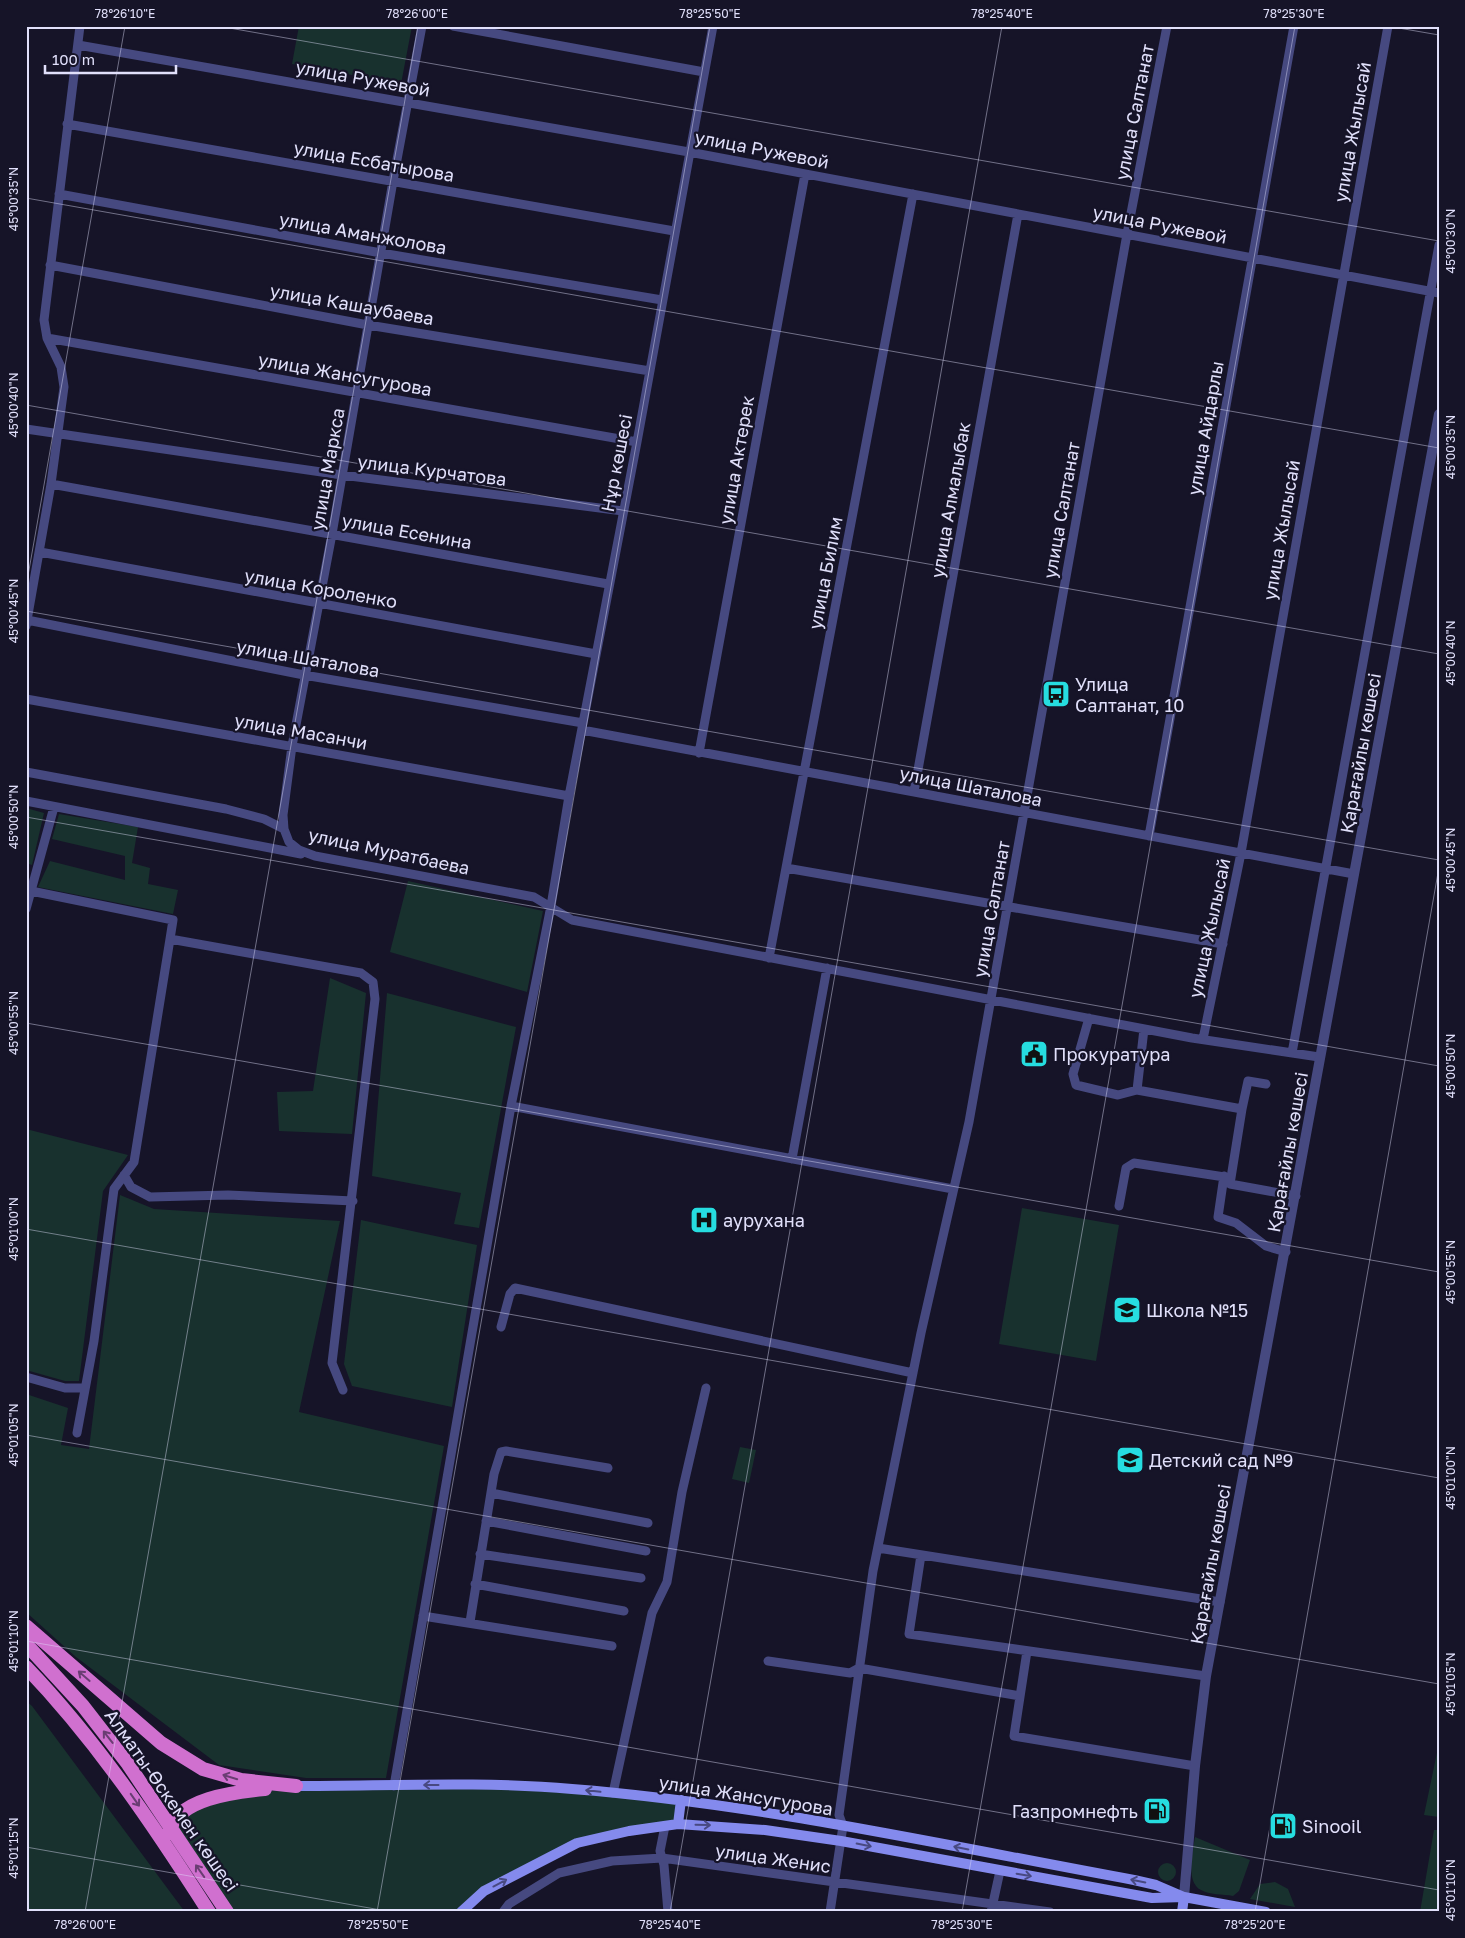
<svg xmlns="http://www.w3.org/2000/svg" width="1465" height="1938" font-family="'Golos Text',sans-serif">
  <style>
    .green { fill: #18312e }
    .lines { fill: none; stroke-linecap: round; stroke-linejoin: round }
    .minor { stroke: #464980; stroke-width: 9 }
    .tertiary { stroke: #464980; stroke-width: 10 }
    .secondary { stroke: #848aed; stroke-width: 10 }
    .trunk { stroke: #d070cf; stroke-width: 14 }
    .oneway { stroke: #6a3d73 }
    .oneway2 { stroke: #484981 }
    .ticks { fill: none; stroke: #e1e0fb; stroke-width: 1; stroke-opacity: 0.45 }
    .labels { text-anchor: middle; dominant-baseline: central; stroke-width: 4.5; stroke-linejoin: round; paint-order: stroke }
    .street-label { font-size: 18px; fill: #e1e0fb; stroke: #161428 }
    .poi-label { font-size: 18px; fill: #e1e0fb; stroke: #161428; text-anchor: start }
    .neatline { fill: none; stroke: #e1e0fb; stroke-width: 2 }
    .ticks-label { font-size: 12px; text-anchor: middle; fill: #e1e0fb }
  </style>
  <rect width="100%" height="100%" fill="#161428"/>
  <path class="green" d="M299 26H412L401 84 292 64Z
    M26 808 44 813 32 865 26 863Z
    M59 814 138 827 132 863 150 868 148 884 178 890 173 914 38 887 50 861 125 880V856L52 839Z
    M408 881 543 911 527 992 390 952Z
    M330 978 366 993 352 1134 279 1131 277 1092 313 1091Z
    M387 993 516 1027 479 1228 454 1224 461 1193 372 1176Z
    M26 1129 128 1155 103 1191 79 1381H65L26 1370Z
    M120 1195 154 1209 340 1221 299 1412 444 1446 386 1778H306L219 1765 76 1657 26 1612V1394L68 1408 61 1445 89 1449Z
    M1022 1208 1119 1225 1096 1361 999 1344Z
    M361 1220 477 1245 452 1407 352 1386 344 1364Z
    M740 1447 756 1450 749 1483 732 1479Z
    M26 1701 32 1706 185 1912H26Z
    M1439 1743V1817L1424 1815Z
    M296 1786 533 1787 681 1800 678 1824 577 1843 524 1870 462 1912H226L177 1827 175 1819 224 1794Z
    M1434 1830H1439V1912H1420Z
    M1195 1837 1250 1860 1239 1891 1233 1896C1223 1894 1209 1895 1201 1890 1185 1882 1193 1851 1195 1837Z
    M1158 1872a9 9 0 1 1 18 0a9 9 0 1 1-18 0Z
    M1275 1882 1288 1889 1295 1907 1250 1899 1260 1884Z"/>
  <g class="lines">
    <path class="minor" d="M453 26 704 72
      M78 45 689 152 1439 293
      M67 124 674 231
      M59 194 381 253 662 300
      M50 265 368 325 650 371
      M47 338 637 442
      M26 429 342 475 623 511
      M51 484 608 584
      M40 552 596 654
      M27 620 304 675 583 723
      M26 626 51 484 64 387 61 367 47 338 44 320 80 26
      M26 699 569 796
      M582 730 1354 874
      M699 753 805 174
      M26 772 226 809 264 819 284 829 289 842 299 850 315 856 534 897 572 920 1192 1038 1319 1057
      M914 792 1018 214
      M26 801 301 854
      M284 829 283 815 292 746 332 534 393 181 422 26
      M1149 836 1294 26
      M786 868 1223 944
      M31 891 173 920 170 939 361 973 373 982 375 999 332 1363 343 1390
      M26 909 54 807
      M769 958 913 194
      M1089 1018 1073 1074 1076 1085 1118 1095 1137 1090
      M1144 1029 1137 1090 1242 1109 1230 1184 1296 1196
      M1203 1039 1241 853 1388 26
      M1292 1053 1439 245
      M511 1106 953 1189
      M1242 1109 1248 1081 1266 1084
      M792 1159 827 968
      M124 1175 131 1187 150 1197 228 1195 353 1201
      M1224 1176 1218 1217 1236 1223 1266 1246 1286 1252
      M1119 1206 1126 1168 1134 1163 1231 1178
      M501 1327 510 1294 515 1288 913 1373
      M26 1377 65 1388H85
      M77 1433 94 1341 114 1189 134 1162 170 939
      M491 1493 648 1523
      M486 1521 646 1551
      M878 1548 1220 1602
      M480 1554 641 1578
      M921 1555 909 1634 1206 1676
      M475 1584 624 1611
      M423 1616 612 1646
      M470 1622 494 1474 501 1452 506 1451 608 1468
      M1027 1651 1014 1736 1195 1766
      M768 1661 850 1673 859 1668 1020 1696
      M394 1786 511 1106 551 906 569 796 637 442 713 26
      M613 1793 652 1613 667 1582 682 1492 706 1388
      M665 1826 660 1851 664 1865 668 1912
      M503 1912 509 1904 559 1873 612 1861 662 1858 1050 1912
      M830 1912 843 1826 839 1815 873 1571 921 1333 969 1122 1127 234 1167 26
      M991 1912 1000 1871"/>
    <path class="tertiary" d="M1184 1897 1195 1766 1206 1676 1439 414"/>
    <path class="secondary" d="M296 1786C388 1786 481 1781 572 1789 761 1804 948 1846 1134 1880L1156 1885 1184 1897
      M678 1824 681 1800
      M461 1912 484 1891 577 1843 629 1831 678 1824 765 1830 841 1841 1152 1898 1184 1897 1266 1912
      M1182 1912 1184 1897"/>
    <path class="trunk" d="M26 1626 161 1743 203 1769 241 1780 296 1786
      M26 1644 83 1706 128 1764 227 1912
      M26 1667C97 1741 154 1826 209 1912
      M169 1833C176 1798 236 1792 265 1789"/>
  </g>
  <defs><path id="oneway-shaft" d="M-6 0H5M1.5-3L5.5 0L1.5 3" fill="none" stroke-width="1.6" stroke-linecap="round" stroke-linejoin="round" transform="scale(1.25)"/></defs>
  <g class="oneway">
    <use href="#oneway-shaft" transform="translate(84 1676) rotate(-139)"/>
    <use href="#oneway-shaft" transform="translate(108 1737) rotate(-128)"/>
    <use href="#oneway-shaft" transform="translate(230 1777) rotate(-163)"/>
    <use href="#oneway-shaft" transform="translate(135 1800) rotate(55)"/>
    <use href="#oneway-shaft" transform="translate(200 1871) rotate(-125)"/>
  </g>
  <g class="oneway2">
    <use href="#oneway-shaft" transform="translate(431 1785) rotate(180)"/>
    <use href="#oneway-shaft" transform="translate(593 1791) rotate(-174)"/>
    <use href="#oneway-shaft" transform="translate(703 1825) rotate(1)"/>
    <use href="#oneway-shaft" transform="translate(864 1845) rotate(11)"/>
    <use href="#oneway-shaft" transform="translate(961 1848) rotate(-169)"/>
    <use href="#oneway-shaft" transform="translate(1024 1875) rotate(10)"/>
    <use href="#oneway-shaft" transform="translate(1138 1881) rotate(-169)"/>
    <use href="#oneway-shaft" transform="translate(500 1883) rotate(-28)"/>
  </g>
  <path class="ticks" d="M218 26 1439 241M1387 26 1439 35M26 198 1439 448M26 405 1439 654M26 587 125 26M26 611 1439 860M26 817 1439 1066M26 1023 1439 1272M26 1229 1439 1478M26 1435 1439 1684M26 1641 1439 1890M26 1847 392 1912M85 1912 418 26M377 1912 710 26M670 1912 1002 26M962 1912 1295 26M1255 1912 1439 867"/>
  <defs>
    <symbol id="bus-square" viewBox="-11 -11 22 22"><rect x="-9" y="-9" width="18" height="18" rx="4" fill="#26dde0" stroke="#161428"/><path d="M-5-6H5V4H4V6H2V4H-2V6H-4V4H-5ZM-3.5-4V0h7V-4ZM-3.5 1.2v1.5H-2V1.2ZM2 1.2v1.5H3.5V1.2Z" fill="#111"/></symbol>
    <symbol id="civic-square" viewBox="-11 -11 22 22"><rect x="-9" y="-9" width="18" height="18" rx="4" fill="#26dde0" stroke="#161428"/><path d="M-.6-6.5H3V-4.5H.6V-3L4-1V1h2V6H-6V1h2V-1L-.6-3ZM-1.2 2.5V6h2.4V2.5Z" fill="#111"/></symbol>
    <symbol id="hospital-square" viewBox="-11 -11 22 22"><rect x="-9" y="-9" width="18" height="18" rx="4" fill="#26dde0" stroke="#161428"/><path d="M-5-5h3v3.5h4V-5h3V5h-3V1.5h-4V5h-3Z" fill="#111"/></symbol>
    <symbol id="school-square" viewBox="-11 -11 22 22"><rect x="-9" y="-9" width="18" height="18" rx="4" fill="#26dde0" stroke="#161428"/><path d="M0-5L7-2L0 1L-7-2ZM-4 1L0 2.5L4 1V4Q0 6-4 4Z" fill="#111"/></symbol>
    <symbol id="fuel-square" viewBox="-11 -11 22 22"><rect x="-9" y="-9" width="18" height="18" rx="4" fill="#26dde0" stroke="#161428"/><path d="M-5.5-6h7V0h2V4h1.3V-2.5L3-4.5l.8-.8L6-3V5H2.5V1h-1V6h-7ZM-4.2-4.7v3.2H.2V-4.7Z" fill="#111"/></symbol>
  </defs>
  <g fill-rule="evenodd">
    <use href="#bus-square" x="1040" y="678" width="32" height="32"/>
    <use href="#civic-square" x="1018" y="1038" width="32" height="32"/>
    <use href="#hospital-square" x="688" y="1204" width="32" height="32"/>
    <use href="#school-square" x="1111" y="1294" width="32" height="32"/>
    <use href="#school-square" x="1114" y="1444" width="32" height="32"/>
    <use href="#fuel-square" x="1141" y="1795" width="32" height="32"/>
    <use href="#fuel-square" x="1267" y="1810" width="32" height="32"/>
  </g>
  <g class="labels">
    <g class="street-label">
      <text transform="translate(363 78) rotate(10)">улица Ружевой</text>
      <text transform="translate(1134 112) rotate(-79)">улица Салтанат</text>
      <text transform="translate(1352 132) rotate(-80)">улица Жылысай</text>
      <text transform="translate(762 149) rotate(11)">улица Ружевой</text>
      <text transform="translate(374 161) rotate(10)">улица Есбатырова</text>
      <text transform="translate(1160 224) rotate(11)">улица Ружевой</text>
      <text transform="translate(363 233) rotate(10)">улица Аманжолова</text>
      <text transform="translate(352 304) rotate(10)">улица Кашаубаева</text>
      <text transform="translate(345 374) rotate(10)">улица Жансугурова</text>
      <text transform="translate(1205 428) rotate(-80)">улица Айдарлы</text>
      <text transform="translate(736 460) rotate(-80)">улица Актерек</text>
      <text transform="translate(616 463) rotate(-79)">Нұр көшесі</text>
      <text transform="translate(327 469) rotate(-80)">улица Маркса</text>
      <text transform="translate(432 470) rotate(7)">улица Курчатова</text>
      <text transform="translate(950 500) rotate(-80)">улица Алмалыбак</text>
      <text transform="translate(1061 510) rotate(-80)">улица Салтанат</text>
      <text transform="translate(1281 530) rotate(-80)">улица Жылысай</text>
      <text transform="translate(407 531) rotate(10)">улица Есенина</text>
      <text transform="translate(825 573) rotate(-79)">улица Билим</text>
      <text transform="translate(321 588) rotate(10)">улица Короленко</text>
      <text transform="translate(308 658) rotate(10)">улица Шаталова</text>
      <text transform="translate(301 731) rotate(10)">улица Масанчи</text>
      <text transform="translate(1360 753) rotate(-80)">Қарағайлы көшесі</text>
      <text transform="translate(971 786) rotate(11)">улица Шаталова</text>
      <text transform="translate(389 851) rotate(12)">улица Муратбаева</text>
      <text transform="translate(991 909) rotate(-80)">улица Салтанат</text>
      <text transform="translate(1209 928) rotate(-78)">улица Жылысай</text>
      <text transform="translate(1287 1152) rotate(-80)">Қарағайлы көшесі</text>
      <text transform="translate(1210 1564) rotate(-80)">Қарағайлы көшесі</text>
      <text transform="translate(746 1795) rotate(9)">улица Жансугурова</text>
      <text transform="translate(172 1800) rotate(55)">Алматы-Өскемен көшесі</text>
      <text transform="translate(773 1858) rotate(8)">улица Женис</text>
    </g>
    <g class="poi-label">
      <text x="1075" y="684">Улица<tspan x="1075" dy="21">Салтанат, 10</tspan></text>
      <text x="1053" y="1054">Прокуратура</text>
      <text x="723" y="1220">аурухана</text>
      <text x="1146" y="1310">Школа №15</text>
      <text x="1149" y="1460">Детский сад №9</text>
      <text x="1138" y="1811" text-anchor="end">Газпромнефть</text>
      <text x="1302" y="1826">Sinooil</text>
    </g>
  </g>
  <rect width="1465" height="1938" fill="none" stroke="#161428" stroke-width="55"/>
  <path d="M45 65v8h131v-8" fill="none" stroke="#e1e0fb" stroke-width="2.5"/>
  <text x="52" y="65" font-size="15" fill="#e1e0fb" stroke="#161428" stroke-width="4" paint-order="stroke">100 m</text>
  <rect x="28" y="28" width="1410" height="1882" class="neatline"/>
  <g class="ticks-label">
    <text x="125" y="18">78°26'10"E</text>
    <text x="417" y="18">78°26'00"E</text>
    <text x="710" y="18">78°25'50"E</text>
    <text x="1002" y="18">78°25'40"E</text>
    <text x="1294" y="18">78°25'30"E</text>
    <text transform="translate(14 199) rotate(-90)" y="4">45°00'35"N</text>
    <text transform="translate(1451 241) rotate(-90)" y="4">45°00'30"N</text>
    <text transform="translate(14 405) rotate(-90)" y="4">45°00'40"N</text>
    <text transform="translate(1451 447) rotate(-90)" y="4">45°00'35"N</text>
    <text transform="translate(14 611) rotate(-90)" y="4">45°00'45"N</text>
    <text transform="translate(1451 653) rotate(-90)" y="4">45°00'40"N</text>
    <text transform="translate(14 817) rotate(-90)" y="4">45°00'50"N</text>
    <text transform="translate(1451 860) rotate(-90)" y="4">45°00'45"N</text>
    <text transform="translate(14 1023) rotate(-90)" y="4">45°00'55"N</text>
    <text transform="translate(1451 1066) rotate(-90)" y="4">45°00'50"N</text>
    <text transform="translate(14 1229) rotate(-90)" y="4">45°01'00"N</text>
    <text transform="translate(1451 1272) rotate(-90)" y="4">45°00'55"N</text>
    <text transform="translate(14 1435) rotate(-90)" y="4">45°01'05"N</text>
    <text transform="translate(1451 1478) rotate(-90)" y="4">45°01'00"N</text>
    <text transform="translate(14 1641) rotate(-90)" y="4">45°01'10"N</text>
    <text transform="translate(1451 1684) rotate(-90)" y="4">45°01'05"N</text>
    <text transform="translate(14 1848) rotate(-90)" y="4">45°01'15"N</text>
    <text transform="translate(1451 1890) rotate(-90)" y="4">45°01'10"N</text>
    <text x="85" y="1929">78°26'00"E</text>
    <text x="378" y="1929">78°25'50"E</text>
    <text x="670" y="1929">78°25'40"E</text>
    <text x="962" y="1929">78°25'30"E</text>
    <text x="1255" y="1929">78°25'20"E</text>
  </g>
</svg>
